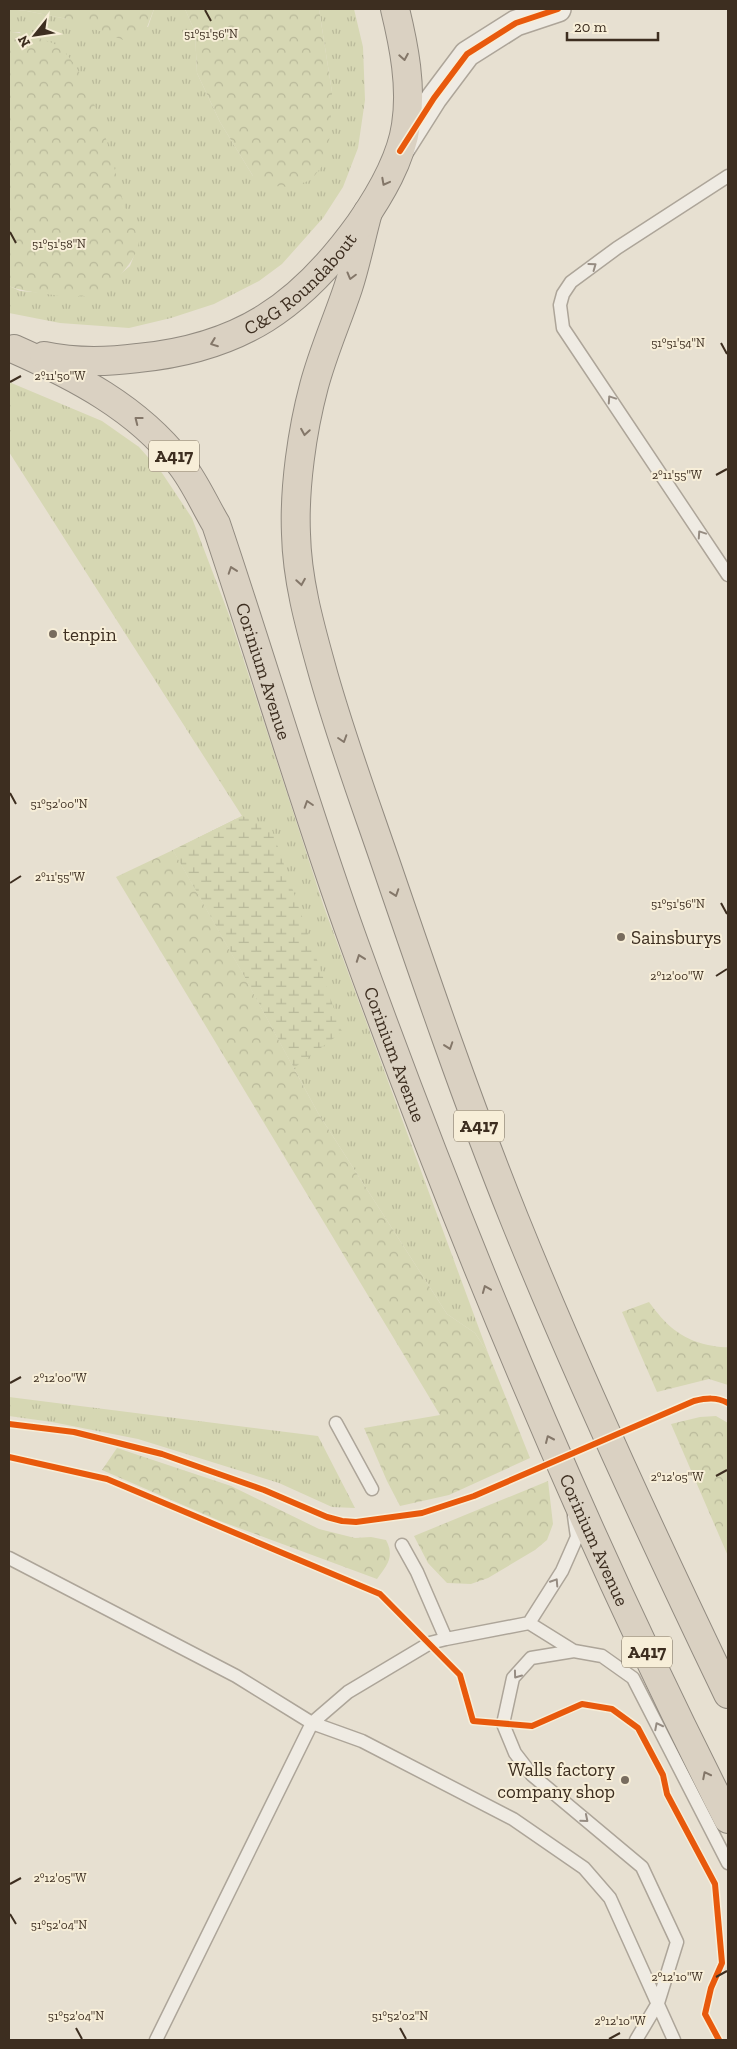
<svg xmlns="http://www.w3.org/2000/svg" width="737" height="2049" font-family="'Zilla Slab',serif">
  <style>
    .grass { fill: url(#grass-tufts) }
    .forest { fill: url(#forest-crowns) }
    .wetland { fill: url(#wetland-marsh) }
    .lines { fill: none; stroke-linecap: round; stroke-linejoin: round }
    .lane-casing { stroke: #ada599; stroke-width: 15 }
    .street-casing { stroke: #ada599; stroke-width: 28 }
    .highway-casing { stroke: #928b80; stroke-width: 30 }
    .lane { stroke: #efebe3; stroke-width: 12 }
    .street { stroke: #efebe3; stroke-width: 25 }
    .highway { stroke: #dad1c2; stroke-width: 28 }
    .cycleway-casing { stroke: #f7eed8; stroke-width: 9 }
    .cycleway { stroke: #e8590c; stroke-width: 6 }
    .oneway { stroke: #847769 }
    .oneway2 { stroke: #968c82 }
    .ticks { fill: none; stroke: #3d2e20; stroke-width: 2 }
    .poi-dot { fill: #786c5e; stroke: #f7eed8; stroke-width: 2 }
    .labels { text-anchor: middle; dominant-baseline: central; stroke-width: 4; stroke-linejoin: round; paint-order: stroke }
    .shield { fill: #f7eed8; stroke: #756857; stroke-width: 1 }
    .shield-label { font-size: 18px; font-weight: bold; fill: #3d2e20 }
    .street-label { font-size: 19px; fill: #3d2e20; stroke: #f7eed8 }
    .poi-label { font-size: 19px; fill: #3d2e20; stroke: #f7eed8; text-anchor: start }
    .ticks-label { font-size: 12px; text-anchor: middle; fill: #3d2e20; stroke: #f7eed8; stroke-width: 4; stroke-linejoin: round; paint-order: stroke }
  </style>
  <defs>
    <pattern id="grass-tufts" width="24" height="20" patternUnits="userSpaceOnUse" patternTransform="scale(1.25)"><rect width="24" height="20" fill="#d6d7b3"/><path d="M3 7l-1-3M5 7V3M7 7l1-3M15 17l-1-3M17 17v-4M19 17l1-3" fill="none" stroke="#b9b99a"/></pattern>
    <pattern id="forest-crowns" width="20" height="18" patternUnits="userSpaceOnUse" patternTransform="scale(1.25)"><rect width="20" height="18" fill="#d6d7b3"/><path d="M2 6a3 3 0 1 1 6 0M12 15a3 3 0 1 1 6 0" fill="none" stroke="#b9b99a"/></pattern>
    <pattern id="wetland-marsh" width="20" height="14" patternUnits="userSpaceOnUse" patternTransform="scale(1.25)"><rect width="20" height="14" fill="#d6d7b3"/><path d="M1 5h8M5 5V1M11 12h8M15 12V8" fill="none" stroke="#b9b99a"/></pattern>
  </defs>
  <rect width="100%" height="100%" fill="#e7e0d1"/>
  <path class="grass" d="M9 9 27 11 67 19 148 27 154 9H185L195 32 197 73 220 122 253 176 332 92 319 9H354L363 47 365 100 358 148 343 187 323 218 282 264 259 281 214 304 171 318 129 328 60 323 9 313V286L20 291 84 296 118 276 130 266 138 245 135 231 125 210 20 32H9Z
    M9 382 102 421 139 447 162 473 192 518 229 615 324 907 488 1353 475 1333 447 1314 318 1113 242 972 173 850 242 816 9 452Z
    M9 1397 318 1436 355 1508 332 1507 279 1483 138 1439 52 1422 9 1416Z"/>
  <path class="forest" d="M9 9H154L144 35 126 41 67 19 27 11Z
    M185 9H319L332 92 330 136 323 165 311 180 291 187 274 186 253 176 220 122 197 73 195 32Z
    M9 32C20 32 51 40 59 47 93 74 113 163 124 204 127 217 141 234 138 247 132 267 105 294 84 296 69 298 22 292 9 286Z
    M173 850 242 972 318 1113 447 1314 475 1333 488 1353 530 1458 449 1495 400 1506 387 1481 364 1428 440 1415 116 877Z
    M649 1302C665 1324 680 1339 708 1345 715 1346 722 1348 728 1347V1385L709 1379 657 1392 622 1312Z
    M716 1416 728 1423V1556L671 1424 700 1417Z
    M117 1448 231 1486 319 1529 355 1538 371 1537 386 1540C395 1557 387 1565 377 1579L220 1521 102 1470Z
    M548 1481 553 1524 547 1540 535 1550 488 1578 471 1584 447 1583 428 1563 414 1536Z"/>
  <path class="wetland" d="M242 816 271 827 342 1032 294 1068 242 972 173 850Z"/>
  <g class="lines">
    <defs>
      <path id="lane" d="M728 176 617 248 571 282 563 294 560 305 563 328 728 575
        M336 1423 372 1489
        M402 1545 417 1572 446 1639 529 1623 574 1651 602 1656 633 1678 728 1863
        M9 1558 236 1676 312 1723 362 1741 513 1819 584 1868 610 1898 674 2040
        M529 1623 562 1571 577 1537 574 1516
        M574 1651 531 1658 513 1678 503 1724 515 1753 532 1775 642 1867 677 1942 658 2003 636 2040
        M156 2040 312 1723 348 1692 430 1643 446 1639"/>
      <path id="street" d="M403 147 434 98 467 54 516 23 558 9"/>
      <g id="highway">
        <path d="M368 212C361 237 356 264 348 288 337 321 323 352 314 386 302 431 294 488 296 534 297 579 309 623 321 666 339 732 363 797 385 861 426 981 467 1101 514 1218 579 1379 653 1538 728 1694"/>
        <path id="s1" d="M14 349C75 376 137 408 179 462 194 480 204 504 216 524 263 663 304 805 354 943 462 1242 584 1536 728 1819"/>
        <path id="s2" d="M44 356C76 363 107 362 138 358 241 348 301 306 360 224 380 195 401 160 406 125 412 87 404 46 395 9"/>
      </g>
    </defs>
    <use href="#lane" class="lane-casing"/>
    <use href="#street" class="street-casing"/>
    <use href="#highway" class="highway-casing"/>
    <use href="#lane" class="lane"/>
    <use href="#street" class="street"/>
    <use href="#highway" class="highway"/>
    <defs>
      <path id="cycleway" d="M400 151 434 98 467 54 516 23 558 9
        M9 1424 74 1432 162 1454 264 1490 327 1517 342 1521 356 1522 422 1513 474 1496 694 1401C707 1398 716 1397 728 1403
        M9 1457 107 1479 380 1594 460 1675 473 1721 532 1726 582 1704 612 1709 638 1728 663 1775 667 1794 715 1884 722 1963 711 1988 705 2014 719 2040"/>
    </defs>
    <use href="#cycleway" class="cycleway-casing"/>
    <use href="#cycleway" class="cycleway"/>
  </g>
  <defs><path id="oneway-chevron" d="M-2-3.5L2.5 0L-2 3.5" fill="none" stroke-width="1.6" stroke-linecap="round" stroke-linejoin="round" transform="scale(1.25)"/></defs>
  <g class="oneway">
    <use href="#oneway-chevron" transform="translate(404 57) rotate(80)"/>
    <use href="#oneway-chevron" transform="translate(385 182) rotate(118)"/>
    <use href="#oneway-chevron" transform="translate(351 276) rotate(105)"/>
    <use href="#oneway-chevron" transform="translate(214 343) rotate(159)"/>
    <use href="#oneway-chevron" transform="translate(138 420) rotate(-142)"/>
    <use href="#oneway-chevron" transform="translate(305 432) rotate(99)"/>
    <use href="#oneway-chevron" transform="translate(232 570) rotate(-109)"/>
    <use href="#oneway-chevron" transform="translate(301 582) rotate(81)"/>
    <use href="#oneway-chevron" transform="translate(343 739) rotate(72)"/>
    <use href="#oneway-chevron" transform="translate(308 804) rotate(-108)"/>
    <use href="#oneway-chevron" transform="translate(395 893) rotate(71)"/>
    <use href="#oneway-chevron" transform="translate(360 958) rotate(-110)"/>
    <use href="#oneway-chevron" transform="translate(449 1046) rotate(71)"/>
    <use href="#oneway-chevron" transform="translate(486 1289) rotate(-112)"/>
    <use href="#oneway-chevron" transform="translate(549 1439) rotate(-114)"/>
    <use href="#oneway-chevron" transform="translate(706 1775) rotate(-117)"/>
  </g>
  <g class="oneway2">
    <use href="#oneway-chevron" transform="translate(593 266) rotate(-36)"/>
    <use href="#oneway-chevron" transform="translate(611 399) rotate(-124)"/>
    <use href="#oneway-chevron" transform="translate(701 534) rotate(-124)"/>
    <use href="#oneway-chevron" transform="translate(555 1582) rotate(-57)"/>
    <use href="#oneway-chevron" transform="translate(517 1675) rotate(126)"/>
    <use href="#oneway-chevron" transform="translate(658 1726) rotate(-117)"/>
    <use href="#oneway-chevron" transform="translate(585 1819) rotate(40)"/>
  </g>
  <path class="ticks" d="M205 10 211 21M10 232 16 243M721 343 727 354M10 382 21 376M716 475 727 469M10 793 16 804M10 883 21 876M721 903 727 914M716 976 727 969M10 1383 21 1377M716 1476 727 1470M10 1884 21 1878M10 1914 16 1924M716 1977 727 1971M76 2028 82 2039M400 2028 406 2039M609 2039 620 2033"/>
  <g class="poi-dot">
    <circle cx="53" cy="634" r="5"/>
    <circle cx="621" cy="937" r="5"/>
    <circle cx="625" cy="1780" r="5"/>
  </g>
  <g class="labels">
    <g class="shield">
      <rect x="149" y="440.5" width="50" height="31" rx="4"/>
      <rect x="454" y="1110.5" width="50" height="31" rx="4"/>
      <rect x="622" y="1636.5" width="50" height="31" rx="4"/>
    </g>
    <g class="shield-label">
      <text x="174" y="456">A417</text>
      <text x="479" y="1126">A417</text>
      <text x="647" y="1652">A417</text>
    </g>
    <g class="street-label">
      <text stroke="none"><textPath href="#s2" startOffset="278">C&amp;G Roundabout</textPath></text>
      <text stroke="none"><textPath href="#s1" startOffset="429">Corinium Avenue</textPath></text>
      <text stroke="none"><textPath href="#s1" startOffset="834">Corinium Avenue</textPath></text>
      <text stroke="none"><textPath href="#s1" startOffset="1359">Corinium Avenue</textPath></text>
    </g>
    <g class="poi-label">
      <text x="63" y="634">tenpin</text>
      <text x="631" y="937">Sainsburys</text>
      <text x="615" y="1769" text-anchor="end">Walls factory<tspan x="615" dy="22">company shop</tspan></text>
    </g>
  </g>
  <g class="ticks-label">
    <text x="211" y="38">51°51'56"N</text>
    <text x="59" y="248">51°51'58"N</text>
    <text x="678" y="347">51°51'54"N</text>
    <text x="60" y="380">2°11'50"W</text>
    <text x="677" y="479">2°11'55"W</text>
    <text x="59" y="808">51°52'00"N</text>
    <text x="60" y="881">2°11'55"W</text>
    <text x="678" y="908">51°51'56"N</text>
    <text x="677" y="980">2°12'00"W</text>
    <text x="60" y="1382">2°12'00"W</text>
    <text x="677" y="1481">2°12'05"W</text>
    <text x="60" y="1882">2°12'05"W</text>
    <text x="59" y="1929">51°52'04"N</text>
    <text x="677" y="1981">2°12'10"W</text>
    <text x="76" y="2020">51°52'04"N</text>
    <text x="400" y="2020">51°52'02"N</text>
    <text x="620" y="2025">2°12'10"W</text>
  </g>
  <rect width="737" height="2049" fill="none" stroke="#3d2e20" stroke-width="20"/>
  <g transform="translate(35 35) rotate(240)" stroke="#f7eed8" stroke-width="4" paint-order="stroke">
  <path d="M0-4L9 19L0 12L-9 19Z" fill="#3d2e20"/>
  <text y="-8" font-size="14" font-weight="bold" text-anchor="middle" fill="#3d2e20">N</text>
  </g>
  <path d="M567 32v8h91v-8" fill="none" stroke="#3d2e20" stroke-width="2.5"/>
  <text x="574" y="32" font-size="15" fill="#3d2e20" stroke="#f7eed8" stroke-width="4" paint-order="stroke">20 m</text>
</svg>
